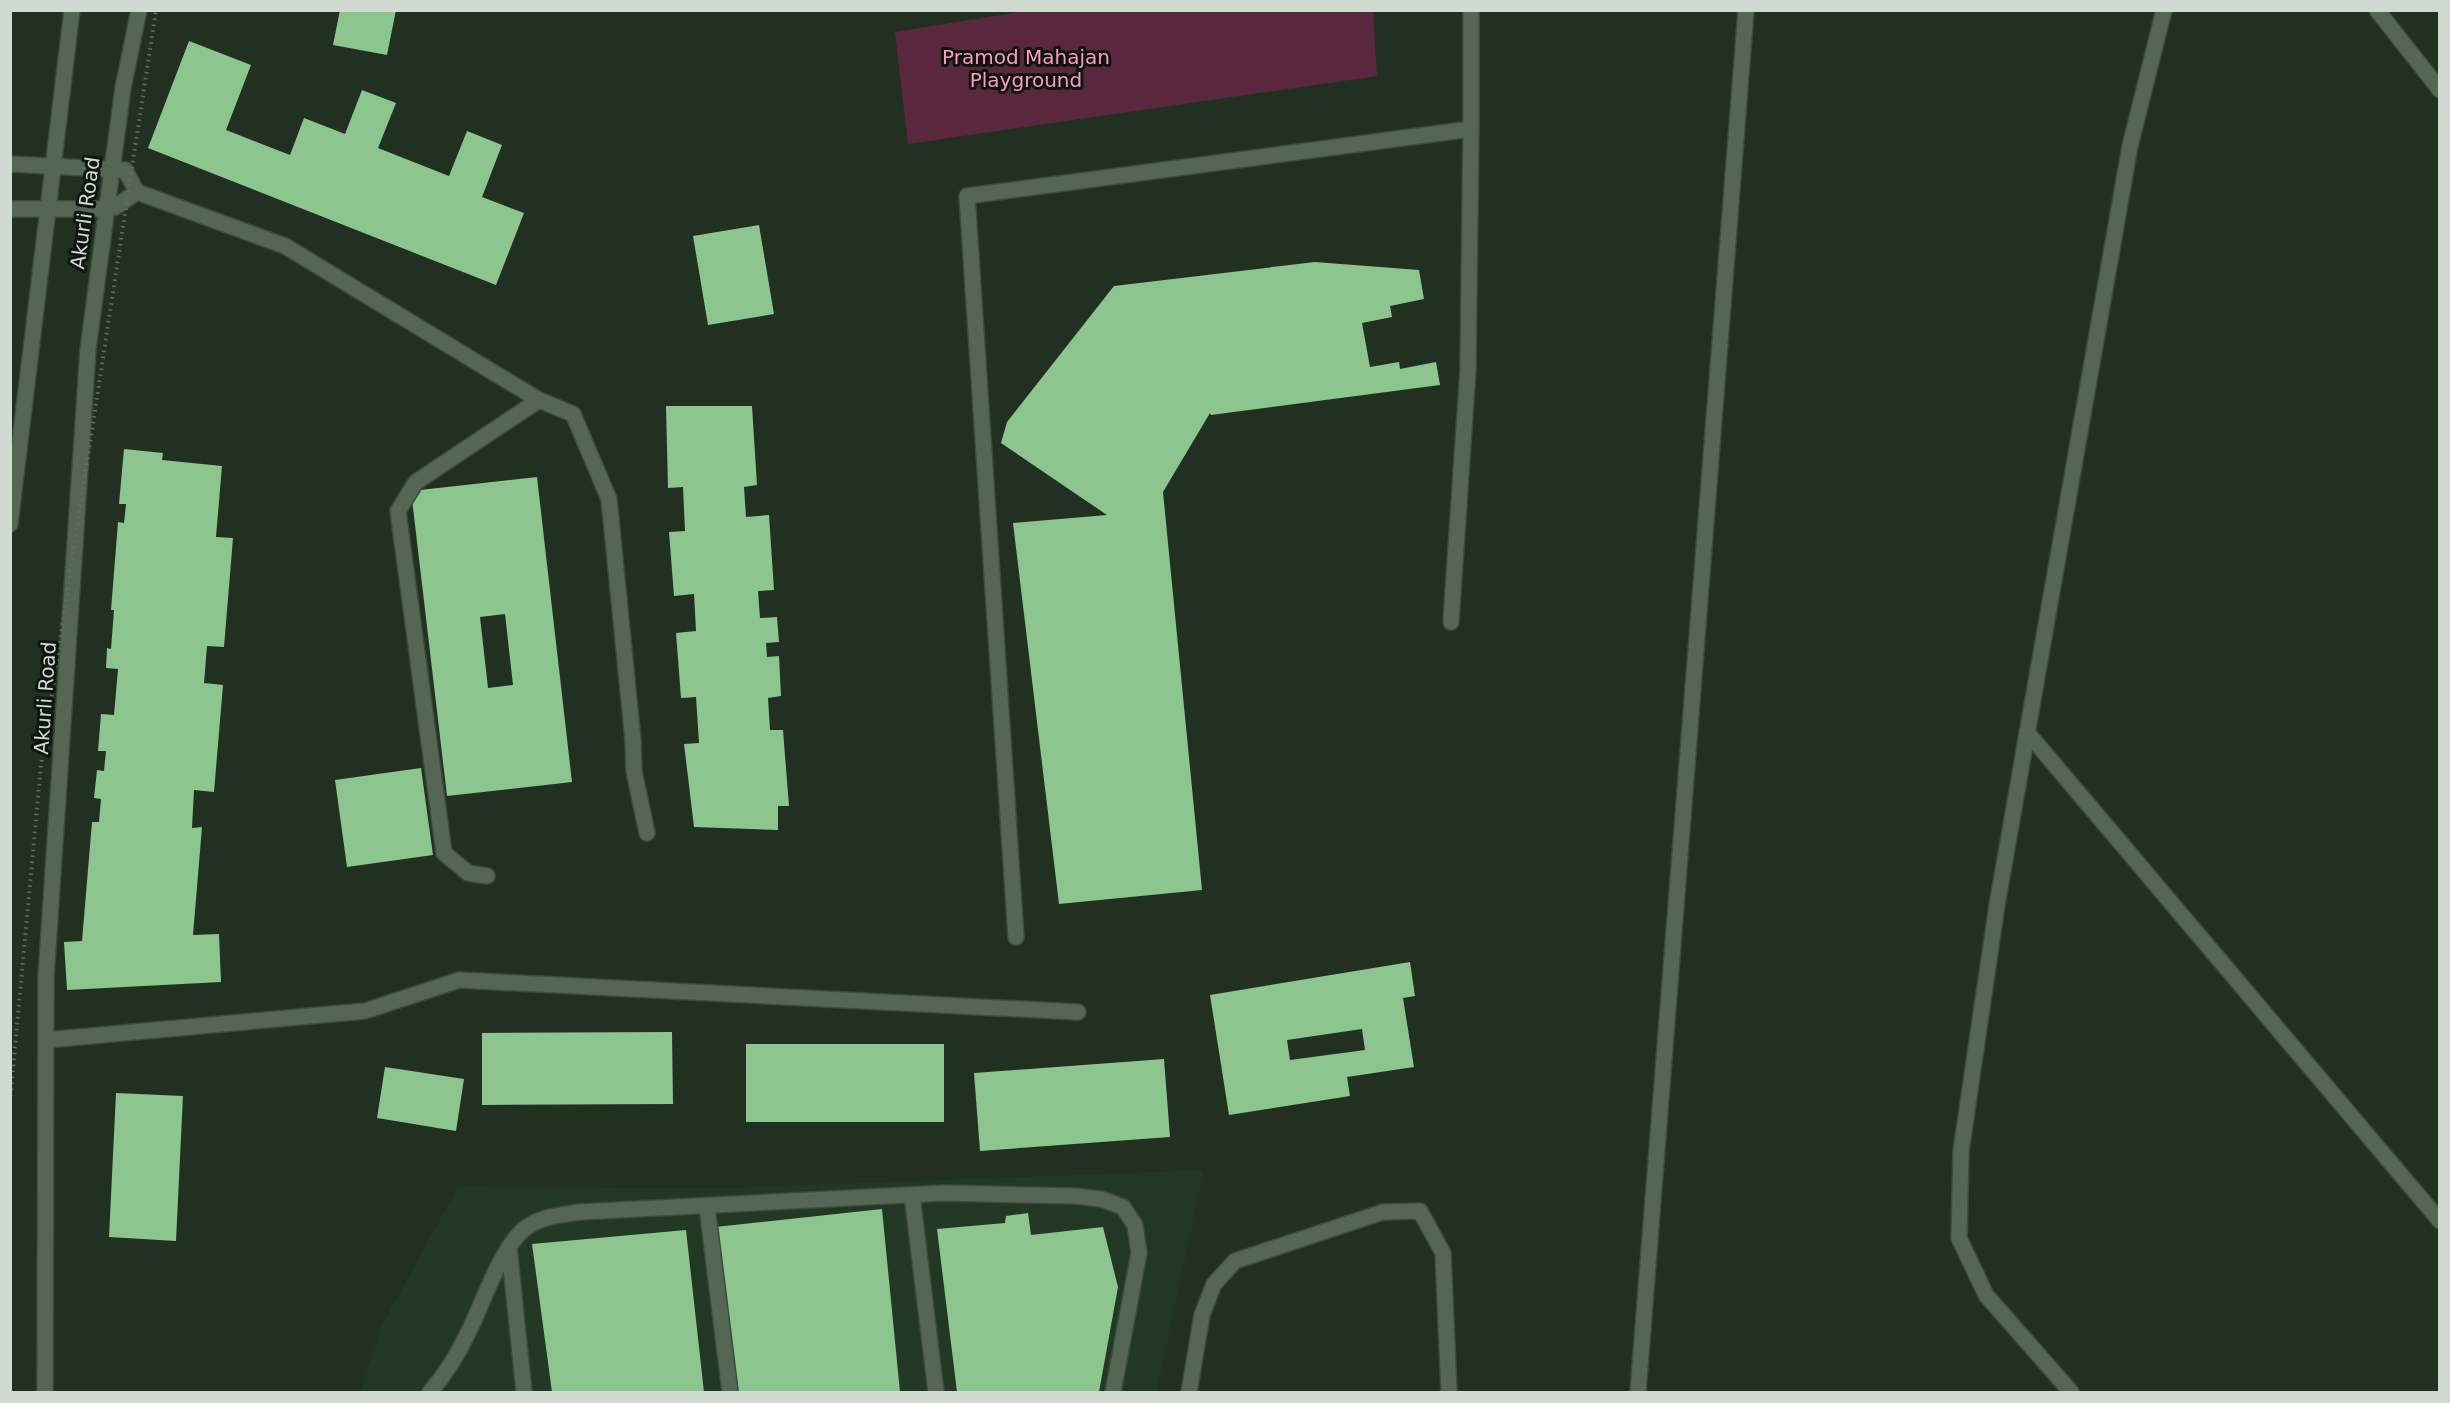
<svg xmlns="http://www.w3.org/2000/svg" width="2450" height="1403" font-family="'DejaVu Sans',sans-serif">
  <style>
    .built { fill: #233824 }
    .green { fill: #59283d }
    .building { fill: #8cc58e; fill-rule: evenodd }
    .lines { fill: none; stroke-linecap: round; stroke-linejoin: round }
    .service-casing { stroke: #3d4a3d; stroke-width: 18 }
    .minor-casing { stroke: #3d4a3d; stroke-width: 18 }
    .tertiary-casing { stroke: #3d4a3d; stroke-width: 18 }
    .secondary-casing { stroke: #3d4a3d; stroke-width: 18 }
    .service { stroke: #565; stroke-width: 15 }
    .minor { stroke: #565; stroke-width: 15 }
    .tertiary { stroke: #565; stroke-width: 15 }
    .secondary { stroke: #565; stroke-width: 15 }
    .path-bridge { stroke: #616e61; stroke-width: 4; stroke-dasharray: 1.5 4.5; stroke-linecap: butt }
    .labels { text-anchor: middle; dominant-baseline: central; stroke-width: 6; stroke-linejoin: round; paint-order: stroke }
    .park-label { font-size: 20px; fill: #fe9ac2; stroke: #0f1610 }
    .street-label { font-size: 20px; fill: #d0dad0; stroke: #0f1610 }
  </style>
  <rect width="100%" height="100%" fill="#213021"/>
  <path class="built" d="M1204 1170 1157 1392H360L380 1329 458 1187 732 1188Z"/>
  <path class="green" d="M1026 11H1373L1377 76 908 144 895 32Z"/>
  <path class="building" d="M340 10H396L387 55 333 45Z
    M189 41 251 65 226 130 290 155 304 118 345 134 362 90 396 103 378 148 449 176 467 131 502 145 482 197 524 213 496 285 148 148Z
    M759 225 774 314 708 325 693 236Z
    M1315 262 1419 270 1424 299 1390 306 1392 317 1362 323 1370 367 1399 362 1400 369 1436 362 1440 385 1211 415 1210 413 1163 492 1202 890 1059 904 1013 523 1107 515 1001 443 1007 422 1114 286Z
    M666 406H752L757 485 744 487 746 517 769 515 774 590 758 591 760 618 777 617 779 642 766 643 767 657 779 656 781 696 768 698 770 730H783L789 806H778V830L694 827 684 744 699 743 696 697 681 698 676 633 696 631 694 594 674 596 669 532 685 531 683 487 668 488Z
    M124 449 163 453 162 460 222 466 216 537 233 538 224 647 207 646 204 683 223 685 214 792 194 790 192 828 202 827 193 935 219 934 221 982 67 990 64 942 82 941 92 822H99L101 799 94 798 97 770 104 771 106 751H98L101 714 114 715 118 669 106 668 107 648 111 649 114 610H111L118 522 124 523 126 504H119Z
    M537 477 572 782 447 796 411 491ZM505 614 513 685 488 688 480 617Z
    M421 768 433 855 347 867 335 780Z
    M1410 962 1415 996 1403 998 1414 1067 1347 1077 1350 1096 1229 1115 1210 995ZM1362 1029 1365 1050 1290 1060 1287 1040Z
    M672 1032 673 1104 482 1105V1033Z
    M746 1044H944V1122H746Z
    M1164 1059 1170 1137 980 1151 974 1073Z
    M385 1067 464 1079 456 1131 377 1118Z
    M116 1093 183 1096 176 1241 109 1237Z
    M882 1209 900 1392H733L715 1227Z
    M1028 1213 1031 1235 1103 1227 1118 1287 1099 1392H957L937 1229 1005 1223 1006 1216Z
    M686 1230 704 1392H552L532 1244Z"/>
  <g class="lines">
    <defs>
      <path id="service" d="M137 192 285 246 539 400 573 414 609 499 633 740 634 771 647 833
        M1451 622 1468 369 1471 129
        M487 876 468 873 444 853 398 511 416 482 539 400
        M1016 937 967 196 1471 129V10
        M46 1040 365 1011 459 980 1078 1012
        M912 1195 936 1392
        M707 1207 730 1392
        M509 1247 524 1392
        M430 1392C445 1375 459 1352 469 1331 483 1303 502 1244 527 1227 543 1216 562 1215 580 1212L945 1193 1075 1196 1101 1199 1123 1207 1135 1225 1139 1253 1113 1392
        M1189 1392 1202 1315 1214 1284 1235 1261 1383 1212 1420 1211 1443 1253 1449 1392"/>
      <path id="minor" d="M2377 10 2440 90
        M2027 732 2440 1221
        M1638 1392 1746 10
        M2071 1392 1986 1295 1959 1238 1961 1151 1997 905 2130 146 2164 10"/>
      <path id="tertiary" d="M10 524 72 10
        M45 1392 46 977 88 349 123 88 139 10"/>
      <path id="secondary" d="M10 164 125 170 137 192 115 207 107 209H10"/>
    </defs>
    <use href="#service" class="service-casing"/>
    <use href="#minor" class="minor-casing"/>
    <use href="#tertiary" class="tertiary-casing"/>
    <use href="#secondary" class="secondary-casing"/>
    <use href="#service" class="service"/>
    <use href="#minor" class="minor"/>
    <use href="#tertiary" class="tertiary"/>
    <use href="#secondary" class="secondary"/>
    <path class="path-bridge" d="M10 1102 41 765 156 10"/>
  </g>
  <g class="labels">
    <g class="park-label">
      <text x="1026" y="57">Pramod Mahajan<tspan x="1026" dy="23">Playground</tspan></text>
    </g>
    <g class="street-label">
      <text transform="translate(85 213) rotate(-82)">Akurli Road</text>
      <text transform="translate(45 698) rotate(-86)">Akurli Road</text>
    </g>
  </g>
  <rect width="2450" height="1403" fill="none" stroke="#d0dad0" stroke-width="24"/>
</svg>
